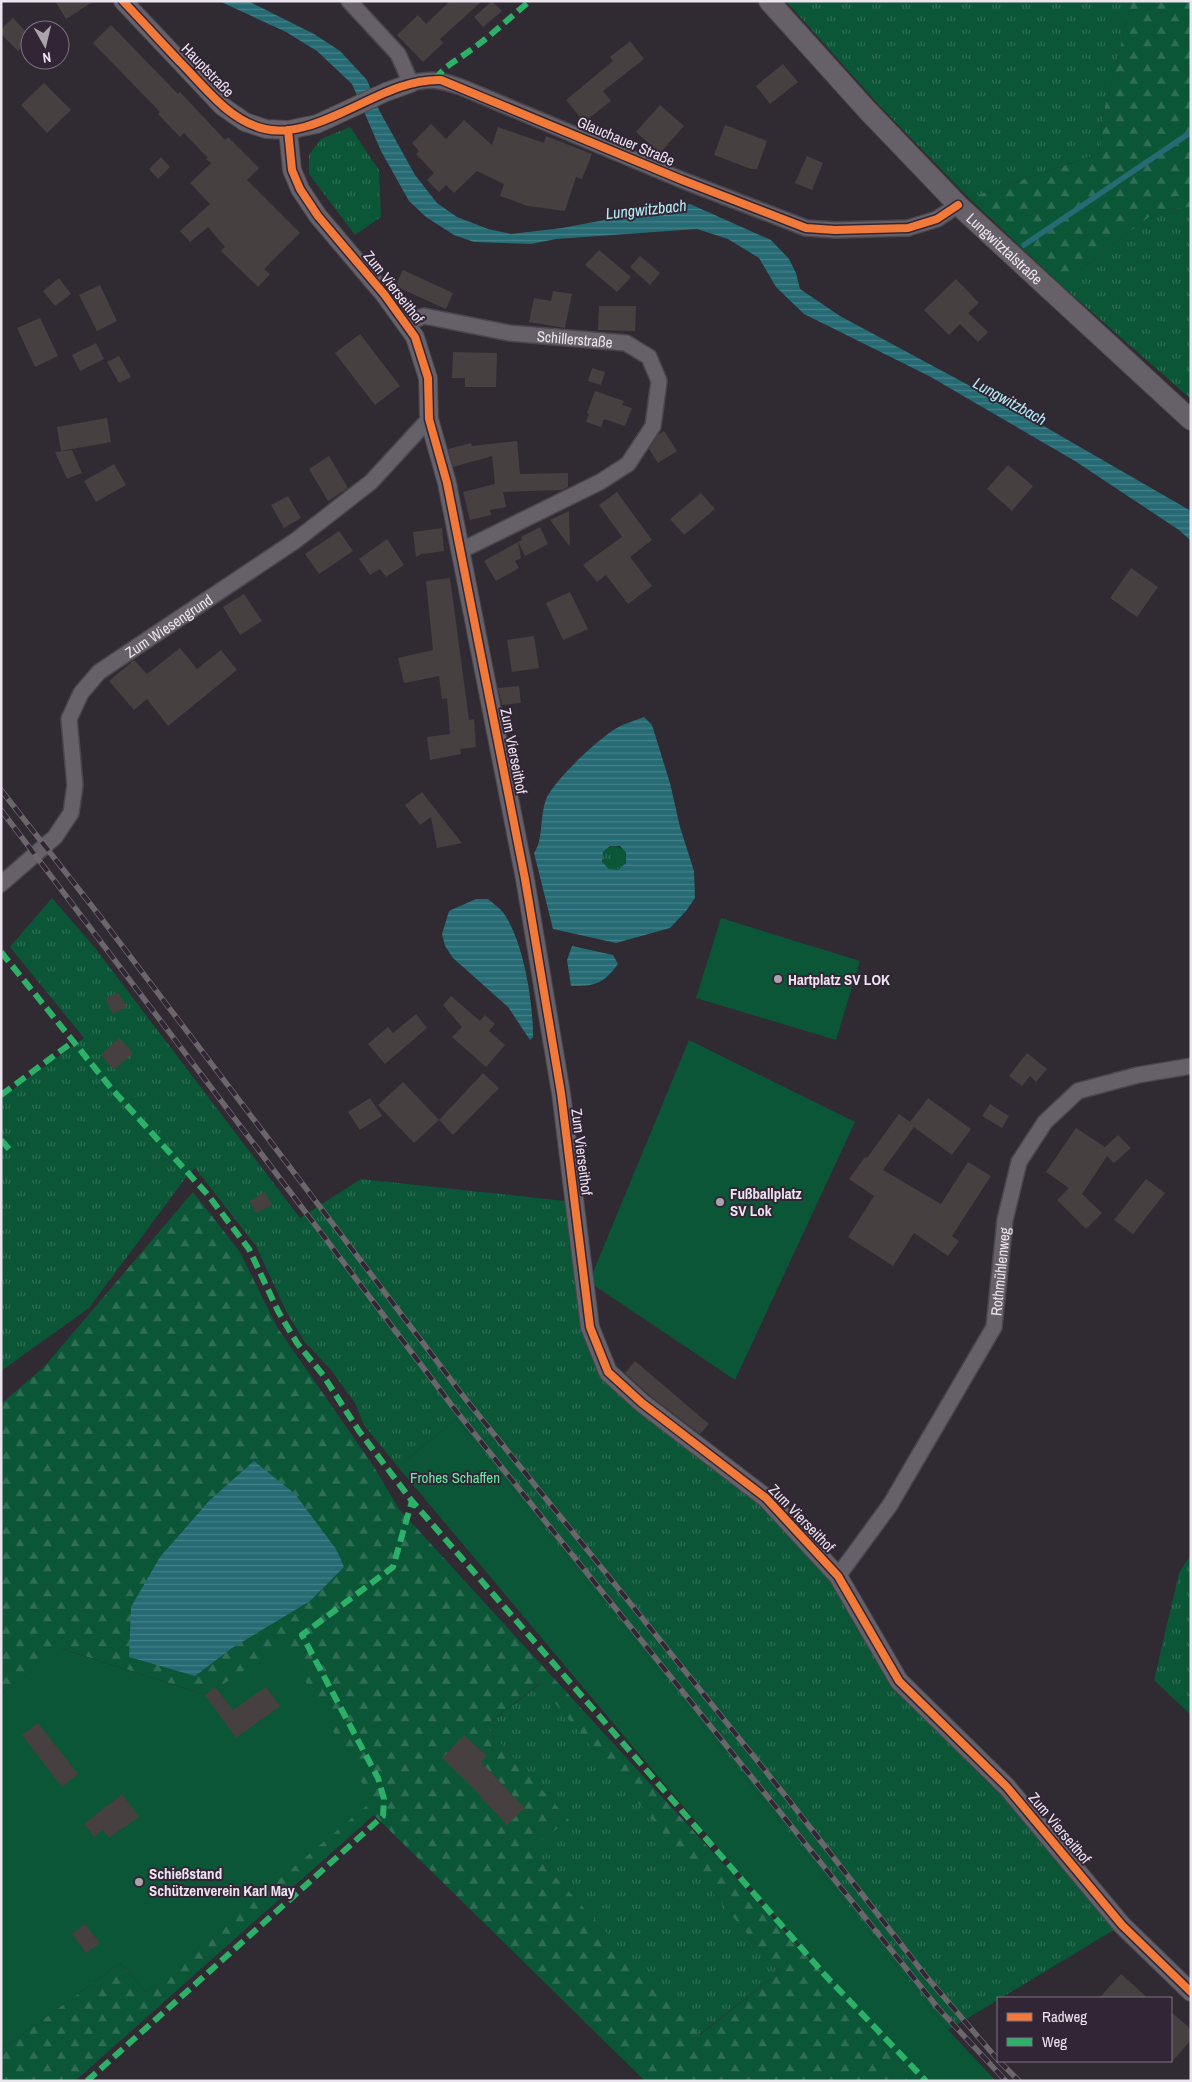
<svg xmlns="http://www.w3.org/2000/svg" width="1192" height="2082" font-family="'Archivo Narrow',sans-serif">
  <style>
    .grass { fill: url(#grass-tufts) }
    .forest { fill: url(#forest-firs); fill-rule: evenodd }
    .garden { fill: #0b5637 }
    .water { fill: url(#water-rules); fill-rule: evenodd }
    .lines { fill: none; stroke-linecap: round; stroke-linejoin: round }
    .stream { stroke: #266b74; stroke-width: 5.5 }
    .building { fill: #474041 }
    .minor-casing { stroke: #4a464d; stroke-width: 18 }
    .tertiary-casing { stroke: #4a464d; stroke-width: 20 }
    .secondary-casing { stroke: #4a464d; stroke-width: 22 }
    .minor { stroke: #666068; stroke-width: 15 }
    .tertiary { stroke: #666068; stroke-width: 18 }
    .secondary { stroke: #666068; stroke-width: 20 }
    .rail-casing { stroke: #6a666b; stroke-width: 5.5 }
    .rail { stroke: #322636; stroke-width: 4; stroke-dasharray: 11; stroke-linecap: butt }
    .quiet { stroke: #2db169; stroke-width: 6; stroke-dasharray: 12 6; stroke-linecap: butt }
    .cycleway-casing { stroke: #322636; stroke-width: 11 }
    .cycleway { stroke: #f17a3a; stroke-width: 8 }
    .poi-dot { fill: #aaa3ad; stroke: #322636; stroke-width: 2 }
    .labels { text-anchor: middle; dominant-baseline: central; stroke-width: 4; stroke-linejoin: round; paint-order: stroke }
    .street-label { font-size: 15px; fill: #ece4ef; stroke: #322636 }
    .poi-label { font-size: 15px; font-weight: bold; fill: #ece4ef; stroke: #322636; text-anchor: start }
    .park-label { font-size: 15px; fill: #68eba5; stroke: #322636 }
    .water-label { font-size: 16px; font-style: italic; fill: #b3eff6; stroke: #322636 }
  </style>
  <defs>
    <pattern id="grass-tufts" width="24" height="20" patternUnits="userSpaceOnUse" patternTransform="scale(1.25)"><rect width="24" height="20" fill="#0b5637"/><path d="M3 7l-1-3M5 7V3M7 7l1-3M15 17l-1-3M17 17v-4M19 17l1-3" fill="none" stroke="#2f6e54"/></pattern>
    <pattern id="forest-firs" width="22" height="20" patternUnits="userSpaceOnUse" patternTransform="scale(1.25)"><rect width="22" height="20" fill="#0b5637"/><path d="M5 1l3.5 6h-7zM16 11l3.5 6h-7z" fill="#2f6e54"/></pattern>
    <pattern id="water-rules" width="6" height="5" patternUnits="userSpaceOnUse" patternTransform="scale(1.25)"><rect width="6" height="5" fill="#266b74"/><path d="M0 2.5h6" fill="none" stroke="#468088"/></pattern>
  </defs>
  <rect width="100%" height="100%" fill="#302a32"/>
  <path class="grass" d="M786 1H1132L1102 118 1101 153 969 198 878 104Z
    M350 127 379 170 381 217 355 235 309 174V155L321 139Z
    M1191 207V399L1061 285 1158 210Z
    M602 858a12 12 0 1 1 24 0a12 12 0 1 1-24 0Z
    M52 898 95 948 300 1218 361 1179 574 1202 608 1372 766 1498 838 1576 899 1681 1122 1925 948 2030 456 1419 398 1467 364 1425 355 1403 331 1370 304 1341 286 1311 256 1246 195 1168 187 1176 89 1308 1 1371V1098L84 1038 10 947Z
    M1191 1554V1715L1154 1680 1179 1573Z
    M540 1684 779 1972 699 2035 530 1849 568 1820 485 1726Z
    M903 2056 926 2081H891Z"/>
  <path class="forest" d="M1132 1H1191V207L1158 210 1061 285 969 198 1101 153 1102 118Z
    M193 1192 240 1252 277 1327 374 1467 399 1509 824 1974 903 2056 891 2081H645L374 1815 75 2081H1V2050L120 1963 146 1992 206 1695 63 1649 1 1694V1404L44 1367ZM539 1684 779 1972 700 2035 530 1849 569 1820 485 1726Z"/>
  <path class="garden" d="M721 918 860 961 836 1040 696 998Z
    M689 1040 855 1122 735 1380 589 1282Z
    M456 1419 948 2030 996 2081H926L824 1974 398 1467Z
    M285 1645 372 1801 146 1992 120 1963 1 2050V1694L62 1649 206 1695Z"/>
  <path class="water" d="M219 1H248L314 34 340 51 367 80 379 110 415 175 437 203 457 217 488 229 511 234 562 228 690 204 771 240 789 259 796 273 800 289 840 316 1028 417 1191 511V541L1179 530 1075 461 929 376 804 314 776 287 759 258 728 239 697 229 556 239 531 244 474 242 454 235 426 217 409 201 381 151 352 84 317 51 286 32Z
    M644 717 652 725 670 783 680 827 694 871 695 898 686 911 670 928 616 943 553 929 534 853C544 839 539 815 547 797 557 778 596 741 615 729 623 724 634 721 644 717ZM610 846H620L626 853V863L618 870 609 869 602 862 603 852Z
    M476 899H488C494 904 501 909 505 915 524 945 533 1002 533 1037L530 1040 508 1007 453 958 445 946 442 934 449 911Z
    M572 946 613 955 618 964C603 984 596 986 571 986L567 960Z
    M254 1461 295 1494 336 1549 344 1567 310 1601 232 1648 195 1676 129 1657 131 1607 160 1557 209 1501Z"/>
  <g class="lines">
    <path class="stream" d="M1024 245 1191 132"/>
  </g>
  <path class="building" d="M55 1H94L66 19Z
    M450 1H482L440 39 443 43 423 62 397 35 418 15 426 24Z
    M492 1 502 11 483 27 474 17Z
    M13 18 30 36V39L18 51 1 34V29Z
    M111 25 178 94 180 92 225 140 228 137 259 168 247 180 300 233 264 269 270 274 258 287 221 251 225 247 208 227 190 242 180 231 210 204 190 183 211 163 206 159 208 158 184 133 180 137 158 114 160 112 93 43Z
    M630 41 644 59 603 91 611 101 584 122 566 100 613 61 610 57Z
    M783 64 798 82 770 104 756 86Z
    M44 83 71 110 47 133 21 105Z
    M660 105 684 126 660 153 636 132Z
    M464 120 492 145 498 127 544 143 546 136 592 154 582 179 576 177 565 211 528 206 500 196 504 184 477 171 454 193 446 185 439 192 427 180 434 173 416 154 419 151 412 143 431 124 446 139Z
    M725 125 767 141 757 169H751L714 155Z
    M807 156 823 163 812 190 795 183Z
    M161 157 170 167 158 179 149 169Z
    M599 250 631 277 617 292 585 265Z
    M640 256 660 273 650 285 630 267Z
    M403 270 453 293 446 309 395 286Z
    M59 278 71 294 55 306 43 291Z
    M956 279 979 303 968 313 988 332 978 342 960 324 949 335 924 310Z
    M100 285 117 321 97 331 79 295Z
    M553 291 572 294 565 328 529 322 534 298 551 301Z
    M599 306H636L635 331 598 330Z
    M40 318 58 356 35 367 17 328Z
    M360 334 400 386 375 405 335 353Z
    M96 343 104 359 80 371 72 355Z
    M453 352 497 353 496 387H465V378H452Z
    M119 356 131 377 119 383 107 362Z
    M592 368 605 372 601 385 588 381Z
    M595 391 624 401 622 405 632 408 625 426 604 419 601 427 586 422 589 414 587 413Z
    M107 418 111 442 61 451 57 427Z
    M664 431 677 451 658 463 649 449 658 435Z
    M517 441 520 474 568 473V487L562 490 503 492 506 507 490 510 491 515 470 520 463 492 495 484 492 456 453 467 448 449 471 443 472 446Z
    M72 450 82 473 67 479 55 452Z
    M329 456 348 488 328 501 309 469Z
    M114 464 126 485 96 502 84 481Z
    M1008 465 1033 486 1012 511 987 489Z
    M617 492 652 540 630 557 652 586 628 604 606 575 597 582 583 565 622 537 599 505Z
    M701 493 715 509 684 535 670 519Z
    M288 496 301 518 284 528 271 505Z
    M569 511 570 547 550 520Z
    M540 527 548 544 525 556 518 542 522 540 521 537Z
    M442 528 444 551 423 554V553L416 557 413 532Z
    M339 531 353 551 319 574 305 554Z
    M387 539 404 565 386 577 380 569 370 575 359 559Z
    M518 542 521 558 515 561 519 568 496 581 484 561Z
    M1131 568 1158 587 1137 617 1110 598Z
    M450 578 469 720 474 719 476 747 460 749 461 754 430 760 427 737 450 734 447 698 442 699 439 676 404 683 398 658 433 650 426 581Z
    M570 592 588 629 563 640 546 603Z
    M244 594 262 621 240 635 223 607Z
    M534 636 539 668 512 672 507 640Z
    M180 648 197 669 221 650 237 670 168 726 147 699 134 710 109 681 134 660 147 674Z
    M519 686 521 703 502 705 498 688Z
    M422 792 428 800 462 843 437 848 431 817 420 825 405 805Z
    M118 992 127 1007 113 1014 105 999Z
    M451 996 480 1021 485 1015 495 1024 489 1031 505 1045 486 1067 452 1037 462 1027 443 1005Z
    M416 1014 427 1028 385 1064 368 1044 388 1027 393 1033Z
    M119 1038 133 1053 114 1070 101 1055Z
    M1027 1053 1047 1069 1036 1082 1030 1076 1022 1086 1009 1076Z
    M483 1073 499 1088 453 1135 439 1120Z
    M403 1082 439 1120 414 1143 378 1105Z
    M370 1098 382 1116 360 1130 348 1112Z
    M928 1098 971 1129 952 1155 914 1127 883 1170 941 1204 968 1162 991 1176 952 1236 959 1241 948 1256 914 1233 893 1266 848 1237 874 1196 849 1179 865 1157 867 1158 899 1114 910 1122Z
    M990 1104 1009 1116 1002 1128 982 1116Z
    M1076 1128 1105 1147 1118 1135 1131 1148 1114 1163 1107 1156 1082 1194 1102 1213 1086 1229 1057 1200 1069 1188 1046 1172Z
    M1146 1179 1165 1193 1133 1234 1114 1220Z
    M265 1192 272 1205 256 1213 249 1201Z
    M635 1361 709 1424 700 1434 649 1395 625 1373Z
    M215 1687 233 1710 266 1687 280 1706 236 1738 205 1695Z
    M38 1723 78 1774 62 1787 22 1735Z
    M464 1735 487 1756 481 1762 525 1808 507 1825 480 1797 481 1796 442 1758Z
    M122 1794 139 1817 109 1838 103 1830 94 1837 84 1824Z
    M85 1924 100 1943 86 1953 72 1934Z
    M1121 1974 1148 1998H1099Z
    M1171 2012 1191 2029V2040L1171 2063Z"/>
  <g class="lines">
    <defs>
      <g id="minor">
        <path d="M349 1 398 54 411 83C432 78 441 80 461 87L682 180 806 228 835 230 908 228 937 219 958 205"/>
        <path id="s1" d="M406 323 424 316 509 333 626 343 649 357 659 381 653 426 628 464 600 482 460 551"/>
        <path id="s2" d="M1 884 55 837 71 813 75 785 69 719 81 693 99 672 295 541 371 482 429 419"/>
        <path id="s3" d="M838 1576 890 1505 994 1327 1005 1220 1019 1162 1045 1122 1078 1091 1138 1075 1191 1066"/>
      </g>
      <path id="tertiary" d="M123 1 222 106 245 122 266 129 288 130 317 124 386 92 411 83
        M288 130 292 170 300 189 318 216 384 294 415 337 428 378 429 419 447 483 525 879 561 1093 590 1327 608 1372 642 1403 766 1498 838 1576 899 1681 1007 1787 1122 1925 1191 1992"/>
      <g id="secondary">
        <path id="s4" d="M769 1 867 110 958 205 1191 420"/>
      </g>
    </defs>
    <use href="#minor" class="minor-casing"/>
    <use href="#tertiary" class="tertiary-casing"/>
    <use href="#secondary" class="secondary-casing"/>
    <use href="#minor" class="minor"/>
    <use href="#tertiary" class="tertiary"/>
    <use href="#secondary" class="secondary"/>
    <defs>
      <path id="rail" d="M1 790 95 910 464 1397 788 1799 925 1975 998 2060
        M1 810 453 1407 938 2008 1006 2081
        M999 2061 1019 2081"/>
    </defs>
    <use href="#rail" class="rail-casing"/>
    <use href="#rail" class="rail"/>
    <path class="quiet" d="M435 80C444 66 456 61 468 52 490 37 509 18 530 1
      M1 952 111 1088 208 1195 249 1249 278 1311 297 1343 323 1375 359 1431 412 1501 824 1974 926 2081
      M1 1095 74 1041
      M1 1140 9 1149
      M87 2081 383 1816 384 1799 378 1778 302 1635 393 1567 412 1501"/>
    <defs>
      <path id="cycleway" d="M123 1C142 21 161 42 180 62 205 87 229 121 265 129 290 135 319 123 341 113 373 99 405 79 441 80L682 180 806 228 835 230 908 228 937 219 958 205
        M288 130 292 170 300 189 318 216 384 294 415 337 428 378 429 419 447 483 525 879 561 1093 590 1327 608 1372 642 1403 766 1498 838 1576 899 1681 1007 1787 1122 1925 1191 1992"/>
    </defs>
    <use href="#cycleway" class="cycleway-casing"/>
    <use href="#cycleway" class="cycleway"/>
  </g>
  <g class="poi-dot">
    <circle cx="778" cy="979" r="5"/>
    <circle cx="720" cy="1202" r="5"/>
    <circle cx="139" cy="1882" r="5"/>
  </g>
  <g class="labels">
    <g class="street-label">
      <text transform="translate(208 70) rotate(46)">Hauptstraße</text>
      <text transform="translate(626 141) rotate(23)">Glauchauer Straße</text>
      <text stroke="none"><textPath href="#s4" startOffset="342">Lungwitztalstraße</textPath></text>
      <text transform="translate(394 287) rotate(52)">Zum Vierseithof</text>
      <text stroke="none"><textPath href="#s1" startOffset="172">Schillerstraße</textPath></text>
      <text stroke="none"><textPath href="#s2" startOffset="335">Zum Wiesengrund</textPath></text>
      <text transform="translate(514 751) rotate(79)">Zum Vierseithof</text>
      <text transform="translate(582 1152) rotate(83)">Zum Vierseithof</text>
      <text stroke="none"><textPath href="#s3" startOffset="350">Rothmühlenweg</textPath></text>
      <text transform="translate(802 1518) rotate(46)">Zum Vierseithof</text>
      <text transform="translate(1060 1828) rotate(50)">Zum Vierseithof</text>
    </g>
    <g class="poi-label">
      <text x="788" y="979">Hartplatz SV LOK</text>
      <text x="730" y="1193">Fußballplatz<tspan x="730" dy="17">SV Lok</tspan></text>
      <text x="149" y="1873">Schießstand<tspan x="149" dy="17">Schützenverein Karl May</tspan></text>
    </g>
    <g class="park-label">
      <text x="455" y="1477">Frohes Schaffen</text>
    </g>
    <g class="water-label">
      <text transform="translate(646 209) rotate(-6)">Lungwitzbach</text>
      <text transform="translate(1010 401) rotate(29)">Lungwitzbach</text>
    </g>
  </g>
  <rect width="1192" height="2082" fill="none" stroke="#ece4ef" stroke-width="5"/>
  <rect x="997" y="1997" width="175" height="65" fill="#322636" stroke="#7c7280"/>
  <rect x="1007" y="2013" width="25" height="8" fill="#f17a3a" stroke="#7c7280"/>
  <text x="1042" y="2022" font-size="15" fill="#ece4ef">Radweg</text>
  <rect x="1007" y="2038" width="25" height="8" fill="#2db169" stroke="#7c7280"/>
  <text x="1042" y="2047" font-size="15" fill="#ece4ef">Weg</text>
  <g transform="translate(45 45) rotate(172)"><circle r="24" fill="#322636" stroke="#7c7280"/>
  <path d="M0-4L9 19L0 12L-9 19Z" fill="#aaa3ad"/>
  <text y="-8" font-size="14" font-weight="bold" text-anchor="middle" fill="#ece4ef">N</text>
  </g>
</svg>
